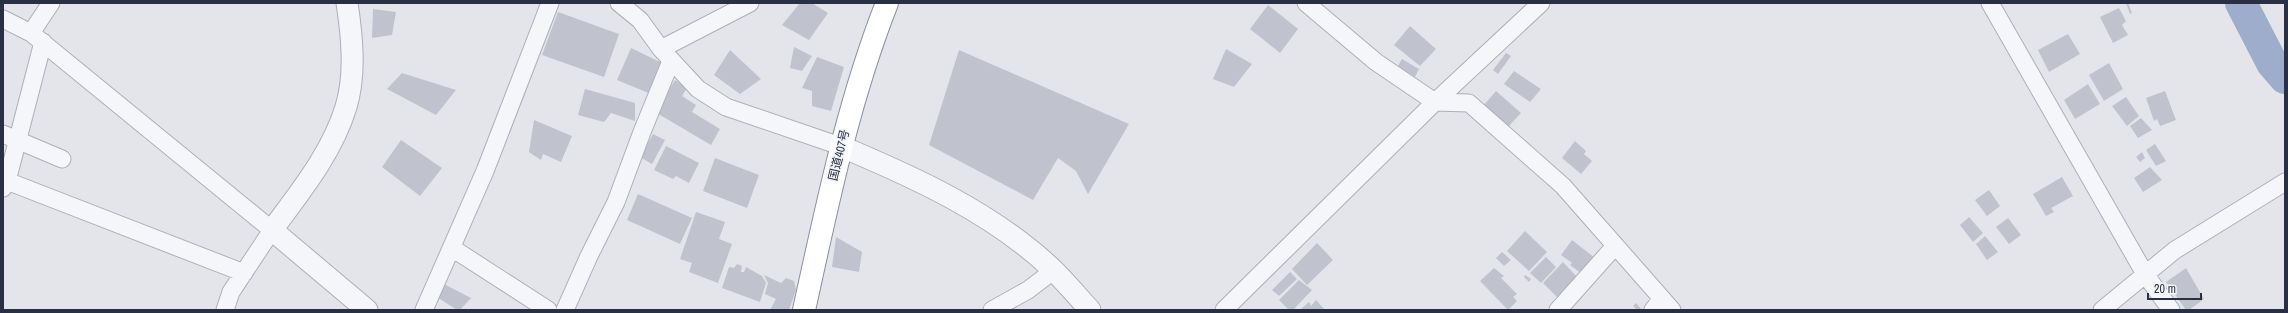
<svg xmlns="http://www.w3.org/2000/svg" width="2288" height="313" font-family="'Archivo Narrow','Noto Sans JP',sans-serif">
  <style>
    .lines { fill: none; stroke-linecap: round; stroke-linejoin: round }
    .river { stroke: #9dadcb; stroke-width: 32 }
    .building { fill: #c0c3ce }
    .minor-casing { stroke: #acafb9; stroke-width: 19 }
    .tertiary-casing { stroke: #acafb9; stroke-width: 23 }
    .trunk-casing { stroke: #8a90a2; stroke-width: 24 }
    .minor { stroke: #f5f6f9; stroke-width: 17 }
    .tertiary { stroke: #f5f6f9; stroke-width: 21 }
    .trunk { stroke: #fff; stroke-width: 22 }
    .labels { text-anchor: middle; dominant-baseline: central; stroke-width: 3; stroke-linejoin: round; paint-order: stroke }
    .street-label { font-size: 12px; fill: #2a3044; stroke: #f2f4f8 }
  </style>
  <rect width="100%" height="100%" fill="#e3e5eb"/>
  <g class="lines">
    <path class="river" d="M2241 3 2272 63 2285 78"/>
  </g>
  <path class="building" d="M800 3H812L828 13 809 40 782 25Z
    M2126 3H2128L2132 13 2130 14Z
    M1268 5 1298 29 1280 53 1250 29Z
    M2119 8 2126 21 2122 25 2128 35 2113 43 2100 17Z
    M373 9 396 12 392 35 372 38Z
    M558 12 619 34 604 77 542 55Z
    M1410 26 1436 49 1420 66 1394 45Z
    M2068 34 2080 54 2049 72 2038 50Z
    M794 47 812 56 802 71 790 68Z
    M631 48 664 64 651 94 617 80Z
    M1226 49 1252 64 1234 87 1213 79Z
    M730 50 761 79 740 94 714 75Z
    M959 50 1129 124 1088 194 1076 171 1058 158 1033 200 929 145Z
    M1506 53 1511 56 1498 74 1493 70Z
    M817 57 844 67 831 111 812 106V91L802 88Z
    M1402 59 1419 69 1415 77 1398 66Z
    M2109 63 2123 89 2104 101 2089 75Z
    M1514 71 1541 89 1530 102 1504 84Z
    M402 73 456 90 436 115 387 89Z
    M675 80 687 88 682 96 696 105 692 112 720 129 711 145 655 112Z
    M2088 84 2100 104 2075 119 2064 100Z
    M585 89 635 103V121L611 113 604 122 578 115Z
    M1496 91 1521 113 1508 127 1483 106Z
    M2165 91 2176 120 2160 126 2157 119 2154 121 2146 98Z
    M2126 97 2139 116 2127 126 2112 106Z
    M2141 118 2152 130 2138 138 2130 126Z
    M534 120 572 136 561 162 543 154 541 160 529 152Z
    M653 134 665 140 652 164 640 157Z
    M401 140 442 168 420 196 382 167Z
    M1575 141 1586 151 1584 154 1592 161 1581 174 1562 158Z
    M2155 144 2166 161 2156 166 2146 150Z
    M666 146 699 163 689 183 676 176 673 179 654 170Z
    M2142 152 2145 158 2140 162 2136 157Z
    M715 158 759 175 747 208 703 191Z
    M2150 167 2162 180 2143 192 2134 178Z
    M2062 177 2073 196 2051 208 2054 212 2046 216 2033 194Z
    M1989 190 2000 206 1987 216 1975 200Z
    M638 194 692 218 680 244 627 220Z
    M696 212 725 222 719 239 732 244 718 283 689 272 692 263 680 259Z
    M1969 217 1983 233 1973 242 1960 225Z
    M2008 218 2021 235 2009 244 1996 227Z
    M1525 231 1547 252 1529 271 1507 251Z
    M1985 236 1998 252 1987 260 1976 244Z
    M836 237 862 252 859 272 832 267Z
    M1572 240 1595 258 1582 274 1570 265 1572 263 1561 255Z
    M1317 243 1333 260 1307 285 1292 269Z
    M1502 252 1511 260 1504 266 1496 258Z
    M1546 257 1556 267 1541 283 1530 273Z
    M1563 262 1579 279 1559 299 1543 283Z
    M737 264 742 266 741 272H744L746 267 762 276 766 283 760 302 722 288 729 267 734 268Z
    M1494 268 1504 276 1501 278 1517 294 1513 297 1517 301 1508 310 1480 281Z
    M2186 268 2204 299 2189 310H2186L2166 282Z
    M1290 272 1297 279 1279 296 1272 290Z
    M764 275 781 283 786 278 794 281 796 290 789 310H770L776 299 765 294 768 283Z
    M1525 275 1531 279 1529 282 1524 277Z
    M1299 280 1312 290 1293 310H1289L1279 300Z
    M444 284 471 298 460 310H457L437 297Z
    M1316 300 1325 310H1300L1309 302 1311 306Z
    M1636 303 1642 310H1637L1633 306Z"/>
  <g class="lines">
    <defs>
      <path id="minor" d="M619 3 640 20 661 49 698 89 726 107 840 146
        M1306 3 1376 62 1435 102 1469 103 1563 186 1672 310
        M1990 3 2145 274 2171 310
        M3 19 31 33 272 230 231 292 225 310
        M31 33 51 3
        M661 49 750 3
        M3 134 62 159
        M7 181 244 273
        M3 188 7 181 43 42
        M452 248 548 310
        M424 310 485 171 550 3
        M565 310 589 256 616 202 642 132 671 61
        M992 310 1028 290 1053 271
        M1224 310 1435 102 1541 3
        M1558 310 1615 246
        M1653 310 1662 299
        M2102 310 2175 250 2285 182"/>
      <path id="tertiary" d="M347 3C352 36 356 74 346 107 332 153 300 192 272 230L367 310
        M840 146C914 177 991 212 1050 267 1064 280 1077 296 1090 310"/>
      <path id="trunk" d="M804 310C827 206 848 102 887 3"/>
    </defs>
    <use href="#minor" class="minor-casing"/>
    <use href="#tertiary" class="tertiary-casing"/>
    <use href="#trunk" class="trunk-casing"/>
    <use href="#minor" class="minor"/>
    <use href="#tertiary" class="tertiary"/>
    <use href="#trunk" class="trunk"/>
  </g>
  <g class="labels">
    <g class="street-label">
      <text transform="translate(839 155) rotate(-76)">国道407号</text>
    </g>
  </g>
  <rect width="2288" height="313" fill="none" stroke="#2a3044" stroke-width="8"/>
  <path d="M2148 293v6h53v-6" fill="none" stroke="#2a3044" stroke-width="2"/>
  <text x="2154" y="293" font-size="12" fill="#2a3044" stroke="#f2f4f8" stroke-width="3" paint-order="stroke">20 m</text>
</svg>
